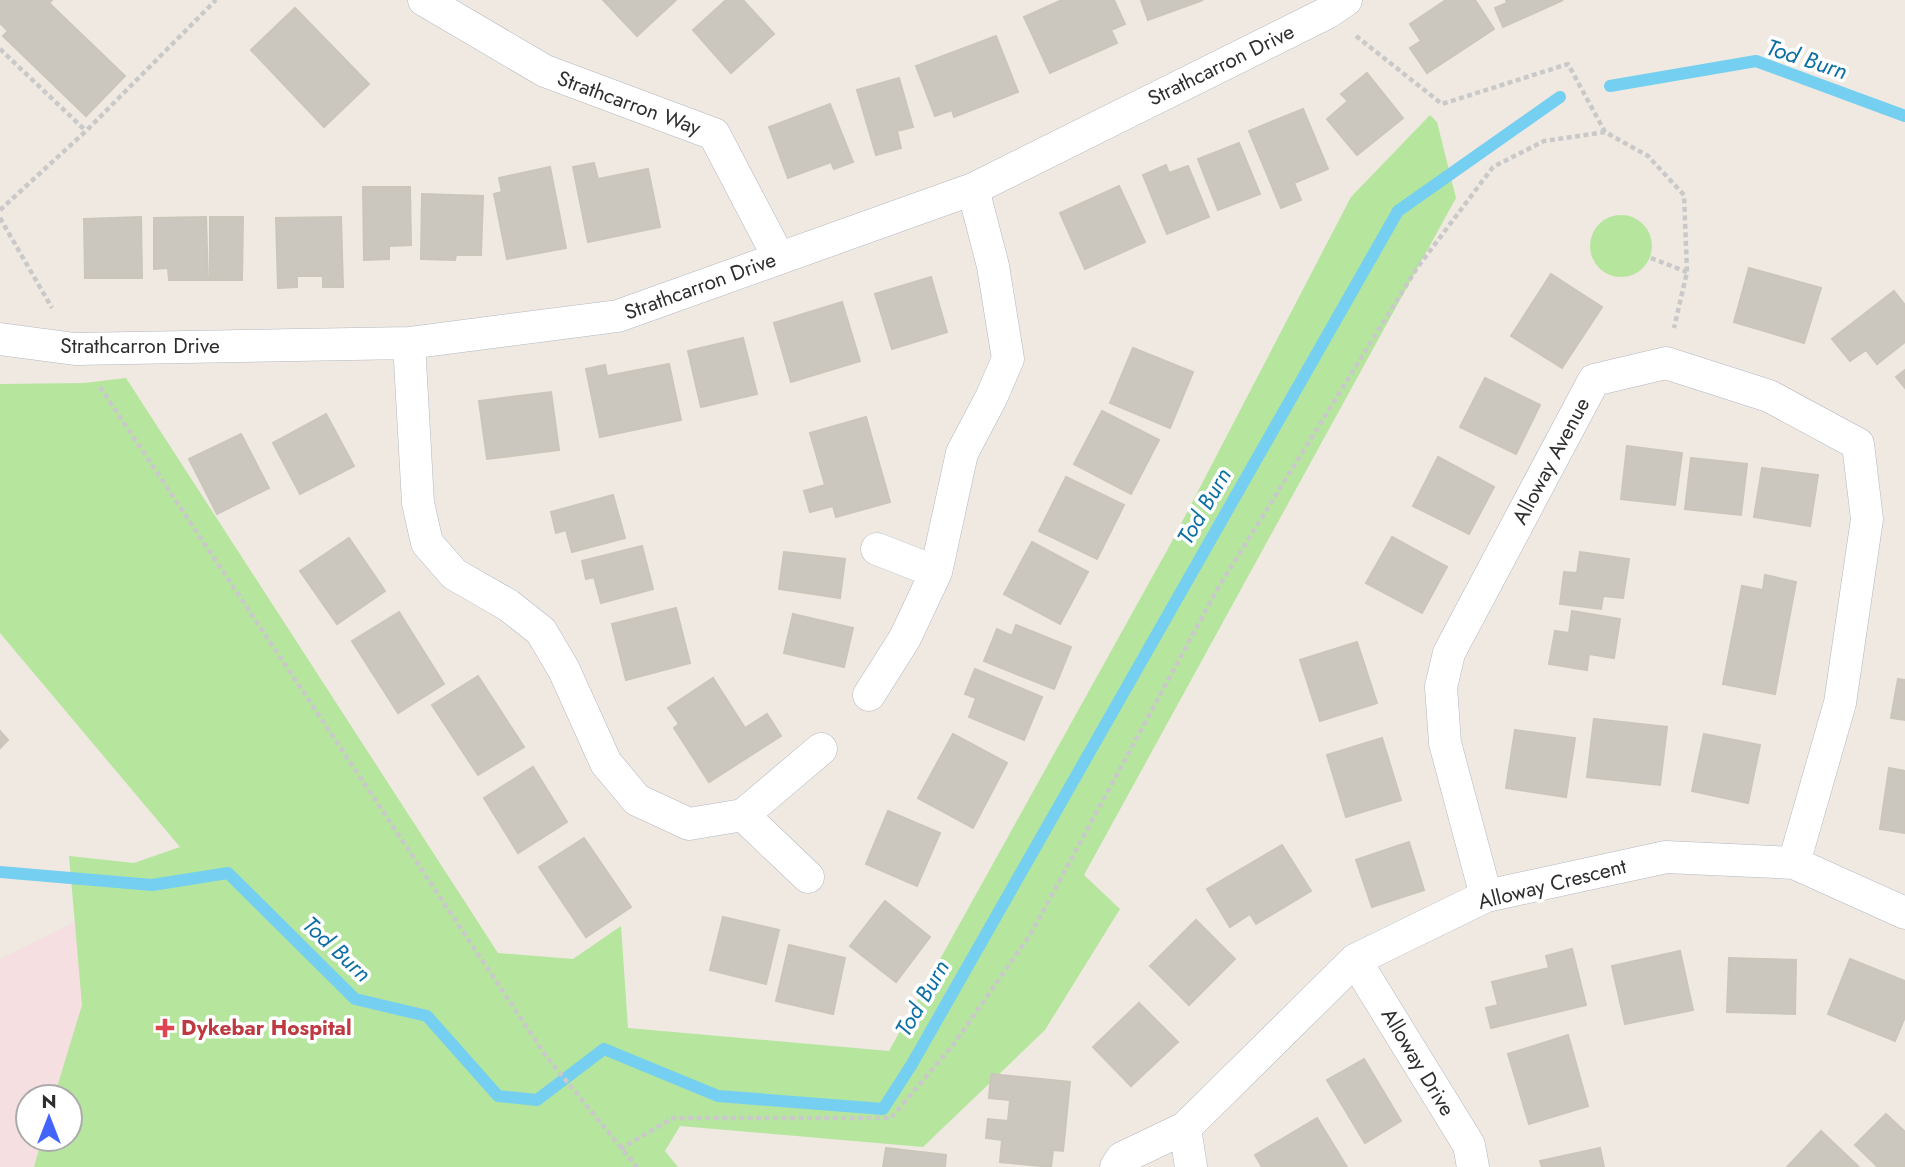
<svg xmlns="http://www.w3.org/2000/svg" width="1905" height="1167" font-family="Jost,sans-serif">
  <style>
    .medical { fill: #f5dfe0; fill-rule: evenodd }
    .green { fill: #b6e59e }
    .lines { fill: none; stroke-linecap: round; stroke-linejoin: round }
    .stream { stroke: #75cff0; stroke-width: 12 }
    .building { fill: #cbc7bf; stroke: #cbc5ba; stroke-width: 2 }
    .minor-casing { stroke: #b4b7c1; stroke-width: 33 }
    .path { stroke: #c9c9c9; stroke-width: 4.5; stroke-dasharray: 5 3.5; stroke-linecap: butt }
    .minor { stroke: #fff; stroke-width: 32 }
    .health-dot { fill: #e0444e; stroke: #fff; stroke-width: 2.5 }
    .labels { text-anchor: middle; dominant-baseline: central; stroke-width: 7; stroke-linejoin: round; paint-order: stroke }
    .street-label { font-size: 21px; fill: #2e2e2e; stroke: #fff }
    .health-label { font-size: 21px; font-weight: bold; fill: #be3a42; stroke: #fff; text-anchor: start }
    .water-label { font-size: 23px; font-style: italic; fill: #0d6fa3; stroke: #fff }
  </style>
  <rect width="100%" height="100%" fill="#efe9e1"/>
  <path class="medical" d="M121 899 554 1167H0V959ZM28 1097H70V1139H28Z"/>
  <path class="green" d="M1430 115 1437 122 1456 198 1084 875 1120 909 1045 1030 923 1147 680 1126 665 1151 678 1167H34L42 1139H70V1097H54L82 1005 69 856 134 863 180 847 0 633V384L84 383 126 378 498 953 573 959 621 926 628 1028 889 1051 1170 545 1351 197Z
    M1590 246a31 31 0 1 1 62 0a31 31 0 1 1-62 0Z"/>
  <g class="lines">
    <path class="stream" d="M1610 86 1756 61 1905 116
      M0 872 152 885 228 873 355 999 427 1016 498 1096 537 1100 604 1049 718 1096 883 1109 912 1064 1398 211 1560 97"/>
  </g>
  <path class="building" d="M0 0H52L49 3 125 76 86 116 3 36 8 31 0 23Z
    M603 0H676L637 36Z
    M726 0H743L774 34 731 73 693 30Z
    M1062 0H1114L1125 24 1111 30 1117 43 1050 73 1024 17Z
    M1141 0H1203L1148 20Z
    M1446 0H1475L1494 29 1427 73 1410 48 1421 41 1410 24Z
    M1506 0H1563L1503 27 1495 8 1507 3Z
    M295 8 369 84 324 127 251 50Z
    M996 36 1018 92 954 117 952 110 935 116 916 66Z
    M1367 73 1403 118 1357 155 1327 119 1348 101 1341 94Z
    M899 78 913 127 897 131 901 148 876 155 857 90Z
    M830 104 853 162 834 169 831 162 788 178 769 127Z
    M1303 109 1328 169 1294 183 1301 200 1281 208 1249 131Z
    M1239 143 1260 194 1218 210 1198 159Z
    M594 163 598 179 648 169 660 227 588 242 573 167Z
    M1166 165 1169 173 1188 166 1209 217 1167 234 1143 175Z
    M550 167 566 248 507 259 494 194 502 192 499 178Z
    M1119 186 1145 242 1085 269 1060 213Z
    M363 187H410L411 245 389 246V259L364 260Z
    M422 194 483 196 481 255H456L455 260 421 259Z
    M141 217 142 278H85L84 219Z
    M206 217 208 280H169L168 268 154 269V218Z
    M210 217H243L242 280H210Z
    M341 217 343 287H323V276H297V287L278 288 276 218Z
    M1749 268 1821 288 1804 343 1734 322Z
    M1551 274 1602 307 1562 368 1511 336Z
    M931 277 947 332 892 349 875 294Z
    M1894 291 1905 305V342L1877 364 1866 350 1850 361 1832 339Z
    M842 302 860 361 791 382 774 323Z
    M743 338 757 394 701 407 688 351Z
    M1133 348 1193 372 1170 428 1110 403Z
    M669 364 681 420 600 437 586 369 605 365 607 376Z
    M1905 370V388L1896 377Z
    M1485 378 1540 405 1516 454 1460 427Z
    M551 392 559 450 487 459 479 401Z
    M1102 411 1159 440 1131 494 1074 464Z
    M326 414 354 466 300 494 273 443Z
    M866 417 890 502 836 517 833 506 810 512 804 491 825 485 810 433Z
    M241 434 269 488 217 514 189 459Z
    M1627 446 1682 453 1675 505 1621 499Z
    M1438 457 1494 487 1469 534 1413 506Z
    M1691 458 1747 464 1741 515 1685 509Z
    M1762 468 1818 475 1810 526 1754 517Z
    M1066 477 1124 505 1097 559 1039 531Z
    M613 495 625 538 572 552 566 530 556 533 551 512Z
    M1392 537 1447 567 1422 613 1366 583Z
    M349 538 385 591 337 624 300 571Z
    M1032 542 1088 572 1060 624 1004 594Z
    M642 546 653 589 601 603 594 577 586 579 582 561Z
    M784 552 845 559 840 598 779 589Z
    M1580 552 1629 559 1623 598 1603 596 1601 609 1560 604 1564 572 1577 573Z
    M1765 575 1796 582 1775 694 1723 684 1742 586 1763 590Z
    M676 608 690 663 626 680 612 624Z
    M1572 611 1620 619 1614 658 1589 654 1587 670 1549 664 1555 631 1569 633Z
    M399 612 444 684 398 713 352 641Z
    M793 614 853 628 844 667 784 653Z
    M1016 625 1071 647 1054 689 984 661 997 629 1012 636Z
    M1357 642 1377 703 1320 721 1300 660Z
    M975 669 1042 697 1024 740 969 717 976 698 965 694Z
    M478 676 524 747 478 775 432 705Z
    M713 678 745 728 767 714 781 736 709 782 674 728 679 724 668 708Z
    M1898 679 1905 680V720L1891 718Z
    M1594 719 1667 727 1660 785 1587 777Z
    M1515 730 1575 738 1566 797 1506 788Z
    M0 731 8 740 0 748Z
    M953 734 1007 763 973 828 918 798Z
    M1704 734 1760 745 1748 803 1692 791Z
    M1382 738 1401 800 1346 817 1327 755Z
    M533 767 567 822 518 853 484 798Z
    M1889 768 1905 771V833L1880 829Z
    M888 811 940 833 917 886 866 864Z
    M584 838 631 907 586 937 539 867Z
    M1409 842 1424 890 1372 907 1356 860Z
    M1282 845 1311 891 1256 924 1250 914 1230 927 1207 889Z
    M885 901 930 937 896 982 850 946Z
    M723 917 779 930 766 984 710 970Z
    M1196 920 1235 959 1189 1005 1150 966Z
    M789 945 845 958 833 1014 776 1001Z
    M1572 949 1586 1005 1491 1028 1486 1008 1498 1005 1492 982 1549 968 1546 956Z
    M1680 951 1693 1010 1625 1024 1612 966Z
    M1729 958 1796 960 1795 1014 1727 1012Z
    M1850 959 1905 981V1017L1895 1041 1828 1014Z
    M1139 1003 1178 1042 1131 1086 1093 1047Z
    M1568 1035 1588 1106 1529 1124 1508 1054Z
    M1364 1059 1401 1121 1365 1143 1327 1080Z
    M991 1074 1070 1082 1063 1151 1053 1150 1051 1167 1000 1162 1002 1140 986 1138 988 1119 1008 1121 1010 1100 989 1098Z
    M1886 1114 1905 1132V1167H1878L1855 1145Z
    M1317 1118 1347 1167H1262L1255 1155Z
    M1821 1131 1859 1167H1787Z
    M886 1148 946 1155 945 1167H883Z
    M1600 1148 1604 1167H1542L1540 1161Z"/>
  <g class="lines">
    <defs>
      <path id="minor" d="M424 0 545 71 714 134 779 258
        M0 339 75 349 409 343 618 316 973 189 1327 13 1346 0
        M409 343 418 503 427 543 454 574 508 605 541 631 564 670 606 763 637 800 689 824 743 815 821 749
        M877 549 936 572
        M869 695 905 638 936 572 962 453 991 398 1008 359 993 266 973 189
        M743 815 808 877
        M1486 896 1445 743 1441 687 1449 653 1594 380 1666 363 1769 396 1858 444 1867 519 1840 703 1794 863
        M1355 960 1469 1145 1473 1167
        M1185 1128 1191 1167
        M1116 1167 1122 1158 1185 1128 1355 960 1486 896 1666 857 1794 863 1905 913"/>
    </defs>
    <use href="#minor" class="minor-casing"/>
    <path class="path" d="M1356 36 1442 104 1568 64 1605 132 1648 156 1684 195 1687 272 1674 328
      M0 49 86 131
      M0 210 86 131 216 0
      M0 218 52 308
      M1651 258 1687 272
      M100 387 546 1056 637 1167
      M620 1149 673 1118H891L953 1045 1030 935 1218 588 1417 268 1493 167 1544 141 1605 132"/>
    <use href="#minor" class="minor"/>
  </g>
  <path class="health-dot" d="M161.5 1017.5h7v7h7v7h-7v7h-7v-7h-7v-7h7z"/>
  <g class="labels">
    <g class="street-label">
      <text transform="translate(1221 65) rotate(-26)">Strathcarron Drive</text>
      <text transform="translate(629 103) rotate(20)">Strathcarron Way</text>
      <text transform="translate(700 286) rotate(-20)">Strathcarron Drive</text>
      <text x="140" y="346">Strathcarron Drive</text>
      <text transform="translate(1551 461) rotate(-62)">Alloway Avenue</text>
      <text transform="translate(1552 884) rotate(-14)">Alloway Crescent</text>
      <text transform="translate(1418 1062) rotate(59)">Alloway Drive</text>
    </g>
    <g class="health-label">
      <text x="181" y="1028">Dykebar Hospital</text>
    </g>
    <g class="water-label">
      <text transform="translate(1807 59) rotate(18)">Tod Burn</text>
      <text transform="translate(1204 506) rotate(-60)">Tod Burn</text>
      <text transform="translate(337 949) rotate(43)">Tod Burn</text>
      <text transform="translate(922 998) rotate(-60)">Tod Burn</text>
    </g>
  </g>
  <g transform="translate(49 1118)"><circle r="33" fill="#ffffff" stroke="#ababab" stroke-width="2"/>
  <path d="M0-5L12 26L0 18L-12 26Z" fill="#4264fb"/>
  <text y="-10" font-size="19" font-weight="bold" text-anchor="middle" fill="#2e2e2e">N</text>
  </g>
</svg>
